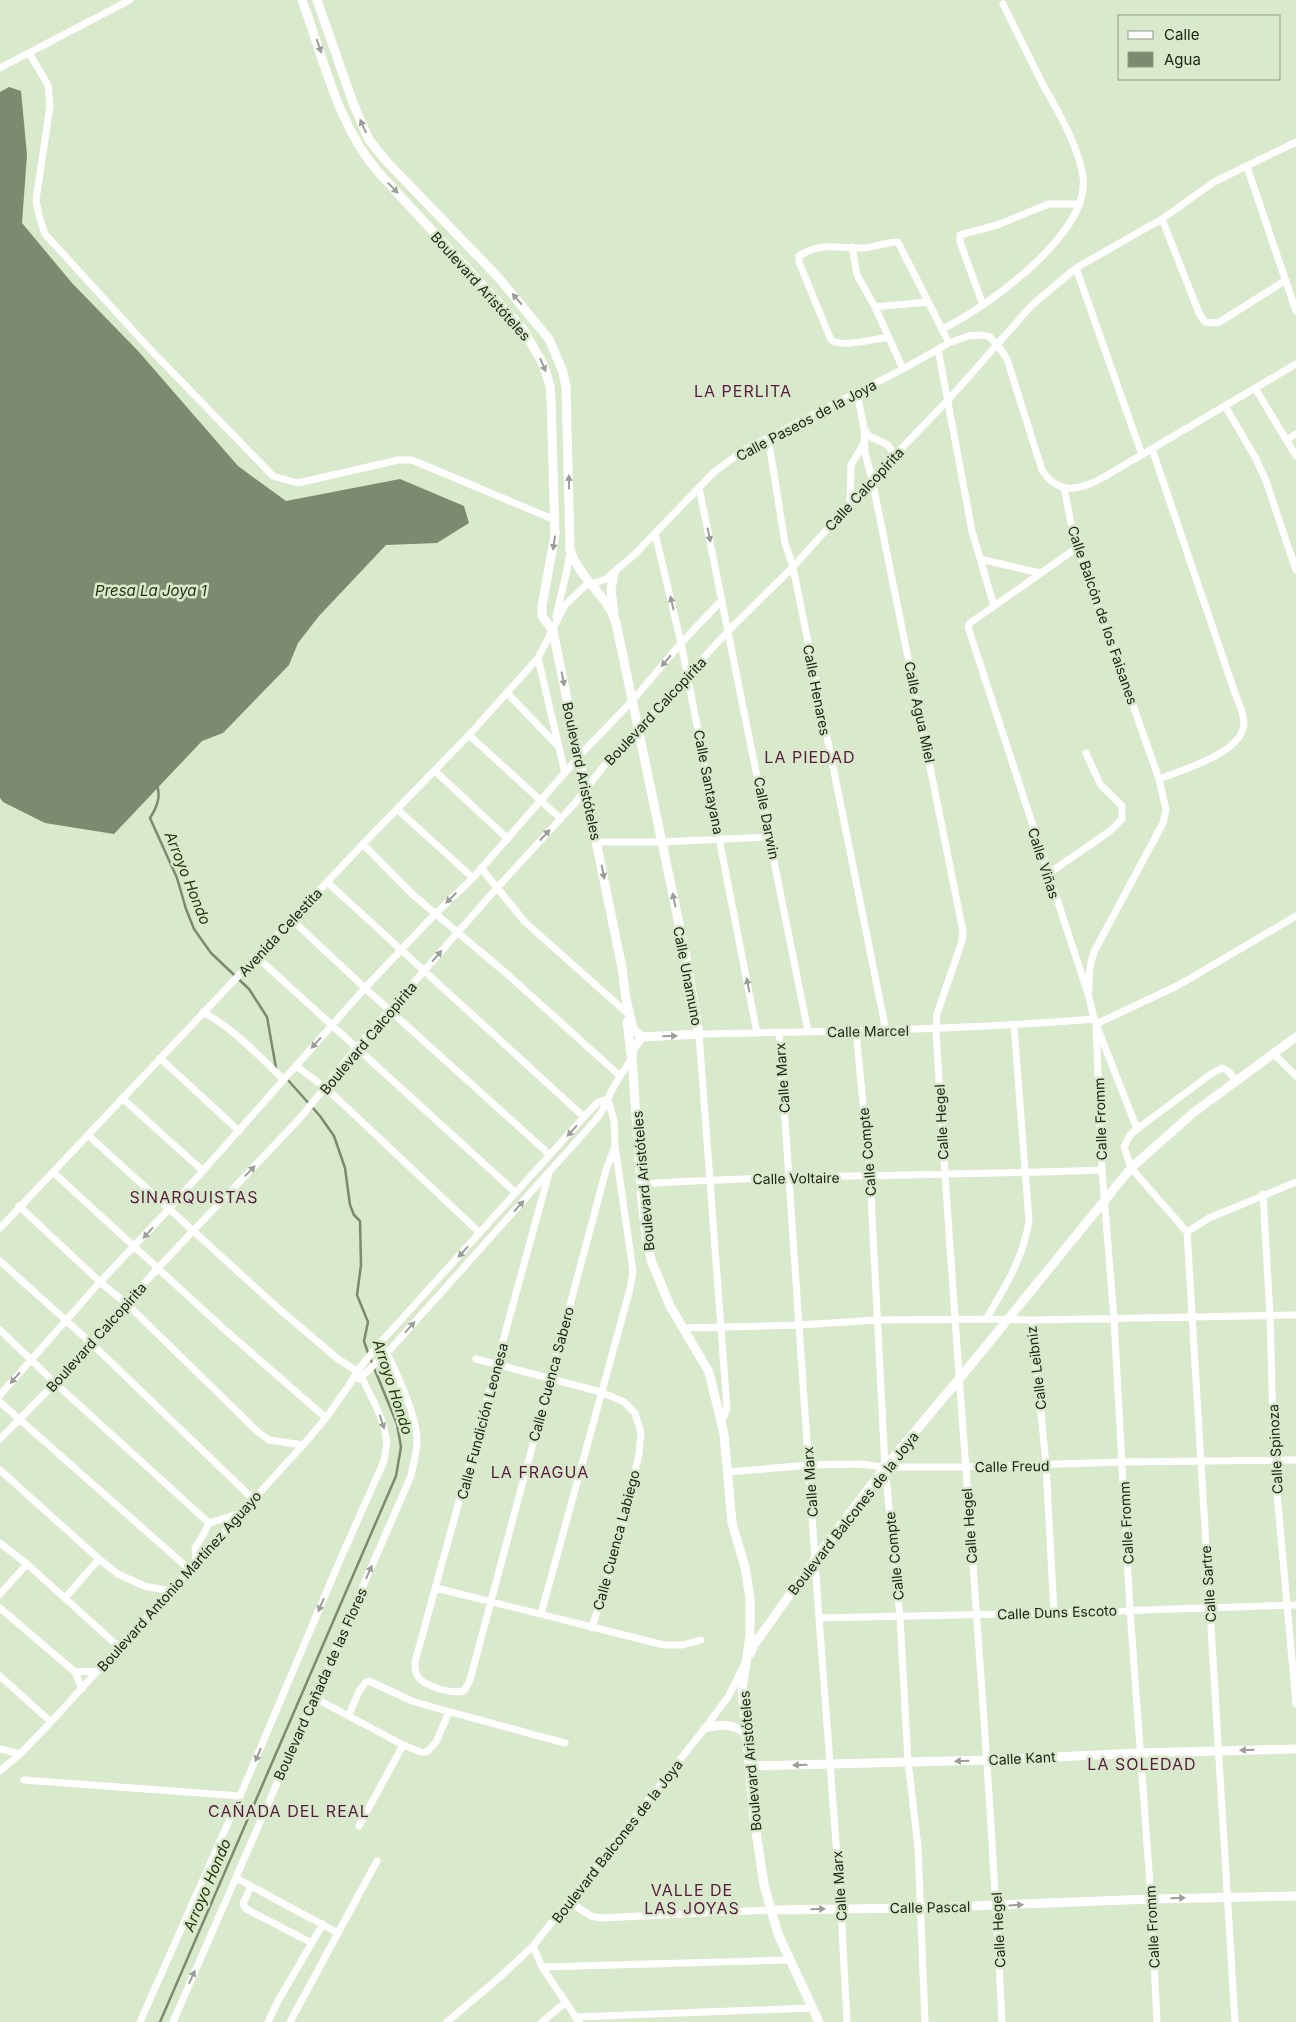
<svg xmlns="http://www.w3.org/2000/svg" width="1296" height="2022" font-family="Inter,sans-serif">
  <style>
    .water { fill: #7c8a6f }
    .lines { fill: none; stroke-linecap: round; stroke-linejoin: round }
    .stream { stroke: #7c8a6f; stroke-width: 2.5 }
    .minor { stroke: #fff; stroke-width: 7 }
    .tertiary { stroke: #fff; stroke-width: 9 }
    .oneway { fill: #9b9d98 }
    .labels { text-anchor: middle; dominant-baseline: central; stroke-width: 5; stroke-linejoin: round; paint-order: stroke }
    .street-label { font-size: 14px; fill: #20251a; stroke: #d9e9cb }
    .water-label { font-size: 15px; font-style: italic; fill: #223609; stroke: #d9e9cb }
    .quarter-label { font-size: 16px; letter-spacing: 1px; fill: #571b40; stroke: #d9e9cb }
  </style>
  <rect width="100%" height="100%" fill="#d9e9cb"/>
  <path class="water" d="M9 87 21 91 27 155 22 223 72 283 139 352 238 466 286 501 400 479 464 506 469 523 437 543 386 545 319 616 298 643 289 665 223 733 202 741 114 834 45 823 3 802 0 798V92Z"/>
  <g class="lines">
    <path class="stream" d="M157 785C161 797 157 807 150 818L177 878 186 909 194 929 211 953 249 989 267 1017 276 1068
      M287 1079 320 1116 334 1136 345 1168 350 1205 354 1215 360 1221 361 1265 357 1295 368 1322 364 1341 368 1353
      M160 2022 396 1476 401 1447 397 1424 370 1358"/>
    <path class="minor" d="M29 53 48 85 50 106 36 200 39 216 45 234 148 347 273 476 298 483 398 460H412L555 520
      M0 68 130 0
      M1247 167 1296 311
      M1162 219 1199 313 1205 322 1218 323 1286 280
      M852 247 857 275 875 307 903 369
      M1076 268 1142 455
      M983 305 960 242V235L997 225 1049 204H1080
      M875 307 928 302
      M942 329C986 308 1091 233 1083 177 1078 144 1058 112 1042 83 1029 57 1016 30 1003 4
      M889 337C875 339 842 348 831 340L799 262V256C823 241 839 249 864 248 875 247 887 242 898 242L949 343
      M938 349 972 531 994 606
      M1255 388 1296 456
      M857 393 864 428 865 453 872 479 963 931 962 941 937 1014 936 1030C955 1361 986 1691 1002 2022
      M1225 406 1256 459 1266 481 1296 570
      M864 428 869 436 888 445 895 456
      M768 437 785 543 793 567 886 1031
      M1286 440 1296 434
      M1152 449 1236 696C1240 706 1246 719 1243 729 1235 755 1182 770 1159 779
      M699 487 808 1031
      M1064 488 1074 538 1159 779 1166 810 1163 823 1095 950C1089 964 1089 975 1089 990
      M850 504 851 465 863 445
      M655 533 681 643 757 1033
      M1078 547 970 623 968 627 1089 997 1094 1019 1137 1129
      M980 559 1040 573
      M556 616 567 570 570 551
      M538 658 565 773
      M507 693 557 745
      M469 735 561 819
      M435 771 508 839
      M397 809 473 878
      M597 842H662L771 837
      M363 844 412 894 507 974 620 1076
      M481 868 525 922 626 1012
      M1048 874 1110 831 1122 819V806L1100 784 1086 753
      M327 882 584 1117
      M292 920 365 988 550 1155
      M257 957 516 1193
      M203 1012C234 1029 258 1055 284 1080
      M1014 1026 1029 1221C1023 1259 1005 1287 986 1319L1032 1320 1046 1465 1054 1613
      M856 1031 870 1176 885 1467 900 1617 908 1761 918 1847 925 2022
      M779 1033 819 1618 841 1909 847 2022
      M1274 1054 1296 1076
      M160 1058 239 1131
      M296 1066 326 1088 480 1233
      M122 1098 203 1171
      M88 1135 278 1308 338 1359 357 1371 362 1378 375 1404 383 1423 387 1442 384 1461 340 1560 240 1796 140 2022
      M53 1172 224 1329 326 1418
      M549 1173 415 1662C415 1668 415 1673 419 1678 427 1687 451 1694 464 1691L470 1680 606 1170 615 1146
      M641 1184C794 1174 948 1176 1102 1170
      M1263 1194 1270 1316 1274 1460 1296 1704
      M19 1206 100 1282 127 1304 258 1432 269 1440 303 1445
      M0 1228 363 844 469 735 538 658 565 605 585 586 606 579 635 554 714 472 744 450 903 369 949 343 968 336 983 335 990 337 1001 350 1007 359 1042 470C1058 496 1081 490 1104 477L1296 364
      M1187 1232 1209 1218 1296 1182
      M0 1261 91 1343 254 1500
      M1032 1320 1296 1315
      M683 1328 799 1325 878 1320 986 1319
      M0 1330 55 1383 209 1523 241 1513
      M476 1359 601 1392 624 1402 635 1413 641 1433 639 1454 621 1533 592 1628
      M359 1379 387 1353 592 1124C602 1113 603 1109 609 1096 615 1083 624 1070 632 1058
      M0 1395 100 1282 169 1209 365 988 435 914 473 878 583 752 633 700 681 643 722 600
      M0 1402 190 1570
      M722 1421 727 1409 699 1034C831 1031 963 1030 1094 1019
      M0 1439 55 1383 158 1268 301 1117 357 1047 496 889 575 803 603 767 729 630 793 567 872 479 949 399 1032 305 1076 268 1162 219 1214 182 1296 142
      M0 1470 99 1559 118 1574 144 1586 170 1591
      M729 1472 809 1465 860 1464 885 1467H965L1122 1462 1296 1460
      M0 1543 27 1564 119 1647
      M196 1562 195 1548 202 1537 209 1523
      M436 1588 664 1645H683L701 1640
      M0 1594 27 1564
      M65 1598 99 1559
      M0 1608 75 1672 82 1689
      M541 1614 630 1289 633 1271 615 1146 614 1121 608 1099
      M819 1618 1054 1613 1296 1605
      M75 1672 97 1671
      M0 1676 51 1722
      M313 1697 403 1745 421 1752H427L436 1742 449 1712
      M349 1715 359 1691 366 1682 369 1681 412 1701 436 1708 565 1743
      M0 1749 20 1754
      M0 1771 20 1754 51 1722 303 1445 326 1418 350 1384 357 1371 381 1342 584 1117 598 1102 608 1099
      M24 1780 240 1796
      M359 1826 403 1745
      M236 1878 338 1933
      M251 1886 243 1904 246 1909 312 1943
      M569 1902 591 1916 601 1918 770 1910
      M533 1946 542 1967 579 2022
      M542 1967 789 1960
      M575 2017 812 2008
      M173 2022 411 1476C413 1464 417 1453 417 1441 417 1415 394 1366 381 1342
      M268 2022 278 2001 323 1924
      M290 2022 377 1861
      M447 2022 500 1977 533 1946 705 1728 728 1697 743 1667
      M542 2022 566 2002
      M1157 2022 1151 1899 1130 1610 1114 1319 1102 1170 1096 1024 1179 985 1296 916
      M1235 2022 1187 1232 1131 1168 1124 1147 1130 1135 1137 1129 1211 1074 1222 1068C1229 1070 1232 1075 1235 1081"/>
    <path class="tertiary" d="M302 0C324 59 337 125 379 173L523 329 543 364 550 385 551 398 555 535 542 606V616L553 631 622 968 626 999 633 1029 642 1037
      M317 0 353 103 369 140 389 164 498 277 549 339 563 372 566 387 570 549C578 578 607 594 616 623L687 962 699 1034 642 1037
      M614 613 611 590 614 573
      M627 1022 631 1054
      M642 1037 633 1049 632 1058 642 1201 646 1237 651 1260 670 1306 709 1372 724 1434 732 1523 745 1567 750 1598V1636L742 1689 754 1818 764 1885 778 1934 819 2022
      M750 1654 754 1645 815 1559 885 1467 960 1378 1131 1168 1193 1113 1296 1037
      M705 1728C721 1724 733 1723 746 1734
      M749 1766 988 1760 1140 1753 1296 1749
      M770 1910 919 1908 1151 1899 1296 1896"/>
  </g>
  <defs><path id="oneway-solid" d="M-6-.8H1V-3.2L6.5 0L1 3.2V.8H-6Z" transform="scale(1.25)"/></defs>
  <g class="oneway">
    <use href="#oneway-solid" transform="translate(319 46) rotate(71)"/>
    <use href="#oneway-solid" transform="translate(363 126) rotate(-114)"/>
    <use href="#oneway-solid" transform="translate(393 188) rotate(46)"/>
    <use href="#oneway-solid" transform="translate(517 299) rotate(-131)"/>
    <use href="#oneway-solid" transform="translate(543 365) rotate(67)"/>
    <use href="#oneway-solid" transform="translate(569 482) rotate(-91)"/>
    <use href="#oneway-solid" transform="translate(709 535) rotate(78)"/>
    <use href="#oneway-solid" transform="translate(554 543) rotate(98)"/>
    <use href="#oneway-solid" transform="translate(672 603) rotate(-103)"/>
    <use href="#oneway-solid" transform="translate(666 661) rotate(130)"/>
    <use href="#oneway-solid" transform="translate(563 679) rotate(79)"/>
    <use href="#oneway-solid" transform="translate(545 835) rotate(-47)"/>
    <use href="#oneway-solid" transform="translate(603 872) rotate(79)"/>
    <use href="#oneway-solid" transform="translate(451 898) rotate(136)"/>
    <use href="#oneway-solid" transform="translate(674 900) rotate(-102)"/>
    <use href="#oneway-solid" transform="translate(437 956) rotate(-49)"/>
    <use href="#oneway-solid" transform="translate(748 985) rotate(-101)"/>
    <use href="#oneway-solid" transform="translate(670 1036) rotate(-2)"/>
    <use href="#oneway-solid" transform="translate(316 1043) rotate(132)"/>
    <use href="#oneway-solid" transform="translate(572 1131) rotate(132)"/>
    <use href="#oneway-solid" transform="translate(250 1171) rotate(-46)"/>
    <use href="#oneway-solid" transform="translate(519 1206) rotate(-48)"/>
    <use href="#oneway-solid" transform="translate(148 1233) rotate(132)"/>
    <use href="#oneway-solid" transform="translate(463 1252) rotate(132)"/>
    <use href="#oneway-solid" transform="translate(410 1327) rotate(-48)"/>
    <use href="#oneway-solid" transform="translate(15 1378) rotate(131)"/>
    <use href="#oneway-solid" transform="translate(382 1422) rotate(72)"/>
    <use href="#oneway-solid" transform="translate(369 1572) rotate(-66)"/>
    <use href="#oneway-solid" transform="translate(321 1605) rotate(113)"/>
    <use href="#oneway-solid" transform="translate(1247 1750) rotate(179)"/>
    <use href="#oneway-solid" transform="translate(258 1755) rotate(113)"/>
    <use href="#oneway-solid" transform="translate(962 1761) rotate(179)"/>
    <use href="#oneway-solid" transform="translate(800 1765) rotate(178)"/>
    <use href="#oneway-solid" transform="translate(1178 1898) rotate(-1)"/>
    <use href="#oneway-solid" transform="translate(1016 1905) rotate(-3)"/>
    <use href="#oneway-solid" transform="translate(818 1909) rotate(-1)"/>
    <use href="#oneway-solid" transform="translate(192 1977) rotate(-66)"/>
  </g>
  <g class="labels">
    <g class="street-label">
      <text transform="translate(481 286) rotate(48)">Boulevard Aristóteles</text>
      <text transform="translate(806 420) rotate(-28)">Calle Paseos de la Joya</text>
      <text transform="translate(864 489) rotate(-47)">Calle Calcopirita</text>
      <text transform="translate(1103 615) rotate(71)">Calle Balcón de los Faisanes</text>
      <text transform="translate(817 690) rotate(79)">Calle Henares</text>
      <text transform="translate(655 711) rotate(-47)">Boulevard Calcopirita</text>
      <text transform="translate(920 712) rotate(78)">Calle Agua Miel</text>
      <text transform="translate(582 771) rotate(78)">Boulevard Aristóteles</text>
      <text transform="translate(709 782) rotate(79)">Calle Santayana</text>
      <text transform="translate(767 818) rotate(79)">Calle Darwin</text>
      <text transform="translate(1044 863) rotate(72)">Calle Viñas</text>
      <text transform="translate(280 932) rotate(-47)">Avenida Celestita</text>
      <text transform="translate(688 976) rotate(79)">Calle Unamuno</text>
      <text transform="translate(868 1031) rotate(-1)">Calle Marcel</text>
      <text transform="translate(368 1038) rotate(-50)">Boulevard Calcopirita</text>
      <text transform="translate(782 1078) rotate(-94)">Calle Marx</text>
      <text transform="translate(1100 1119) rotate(-92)">Calle Fromm</text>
      <text transform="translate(941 1122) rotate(-93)">Calle Hegel</text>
      <text transform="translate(867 1152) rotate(-95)">Calle Compte</text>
      <text transform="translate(796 1178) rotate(-1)">Calle Voltaire</text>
      <text transform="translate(643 1181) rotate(-95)">Boulevard Aristóteles</text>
      <text transform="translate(96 1337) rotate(-48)">Boulevard Calcopirita</text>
      <text transform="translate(1036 1368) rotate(-97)">Calle Leibniz</text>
      <text transform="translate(551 1374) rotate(-75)">Calle Cuenca Sabero</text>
      <text transform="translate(482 1421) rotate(-75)">Calle Fundición Leonesa</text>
      <text transform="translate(1275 1449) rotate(-93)">Calle Spinoza</text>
      <text transform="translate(1012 1466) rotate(-1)">Calle Freud</text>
      <text transform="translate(810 1482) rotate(-94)">Calle Marx</text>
      <text transform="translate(853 1513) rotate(-52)">Boulevard Balcones de la Joya</text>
      <text transform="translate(1126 1523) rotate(-93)">Calle Fromm</text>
      <text transform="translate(969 1526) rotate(-94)">Calle Hegel</text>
      <text transform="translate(616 1540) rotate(-75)">Calle Cuenca Labiego</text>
      <text transform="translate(894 1556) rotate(-96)">Calle Compte</text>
      <text transform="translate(179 1581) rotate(-48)">Boulevard Antonio Martínez Aguayo</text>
      <text transform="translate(1208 1584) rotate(-94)">Calle Sartre</text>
      <text transform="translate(1057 1612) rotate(-2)">Calle Duns Escoto</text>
      <text transform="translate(320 1684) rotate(-66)">Boulevard Cañada de las Flores</text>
      <text transform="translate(1022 1758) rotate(-3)">Calle Kant</text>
      <text transform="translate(750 1761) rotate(-95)">Boulevard Aristóteles</text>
      <text transform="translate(617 1841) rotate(-52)">Boulevard Balcones de la Joya</text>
      <text transform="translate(839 1886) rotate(-94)">Calle Marx</text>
      <text transform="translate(930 1907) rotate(-1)">Calle Pascal</text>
      <text transform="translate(1152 1927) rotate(-93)">Calle Fromm</text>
      <text transform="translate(998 1930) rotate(-93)">Calle Hegel</text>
    </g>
    <g class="water-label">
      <text x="151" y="590">Presa La Joya 1</text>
      <text transform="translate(188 878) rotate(68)">Arroyo Hondo</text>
      <text transform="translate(393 1387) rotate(72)">Arroyo Hondo</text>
      <text transform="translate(207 1885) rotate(-67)">Arroyo Hondo</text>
    </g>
    <g class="quarter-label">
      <text x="743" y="391">LA PERLITA</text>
      <text x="810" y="757">LA PIEDAD</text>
      <text x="194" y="1197">SINARQUISTAS</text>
      <text x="540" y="1472">LA FRAGUA</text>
      <text x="1142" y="1764">LA SOLEDAD</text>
      <text x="289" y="1811">CAÑADA DEL REAL</text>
      <text x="692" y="1890">VALLE DE<tspan x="692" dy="18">LAS JOYAS</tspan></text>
    </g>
  </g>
  <rect x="1118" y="15" width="162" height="65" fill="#d9e9cb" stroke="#8f9b84"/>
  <rect x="1128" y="31" width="25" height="8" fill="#ffffff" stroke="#8f9b84"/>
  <text x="1164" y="40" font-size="15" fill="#20251a">Calle</text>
  <rect x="1128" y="52" width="25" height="15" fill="#7c8a6f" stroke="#8f9b84"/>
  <text x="1164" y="65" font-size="15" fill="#20251a">Agua</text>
</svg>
